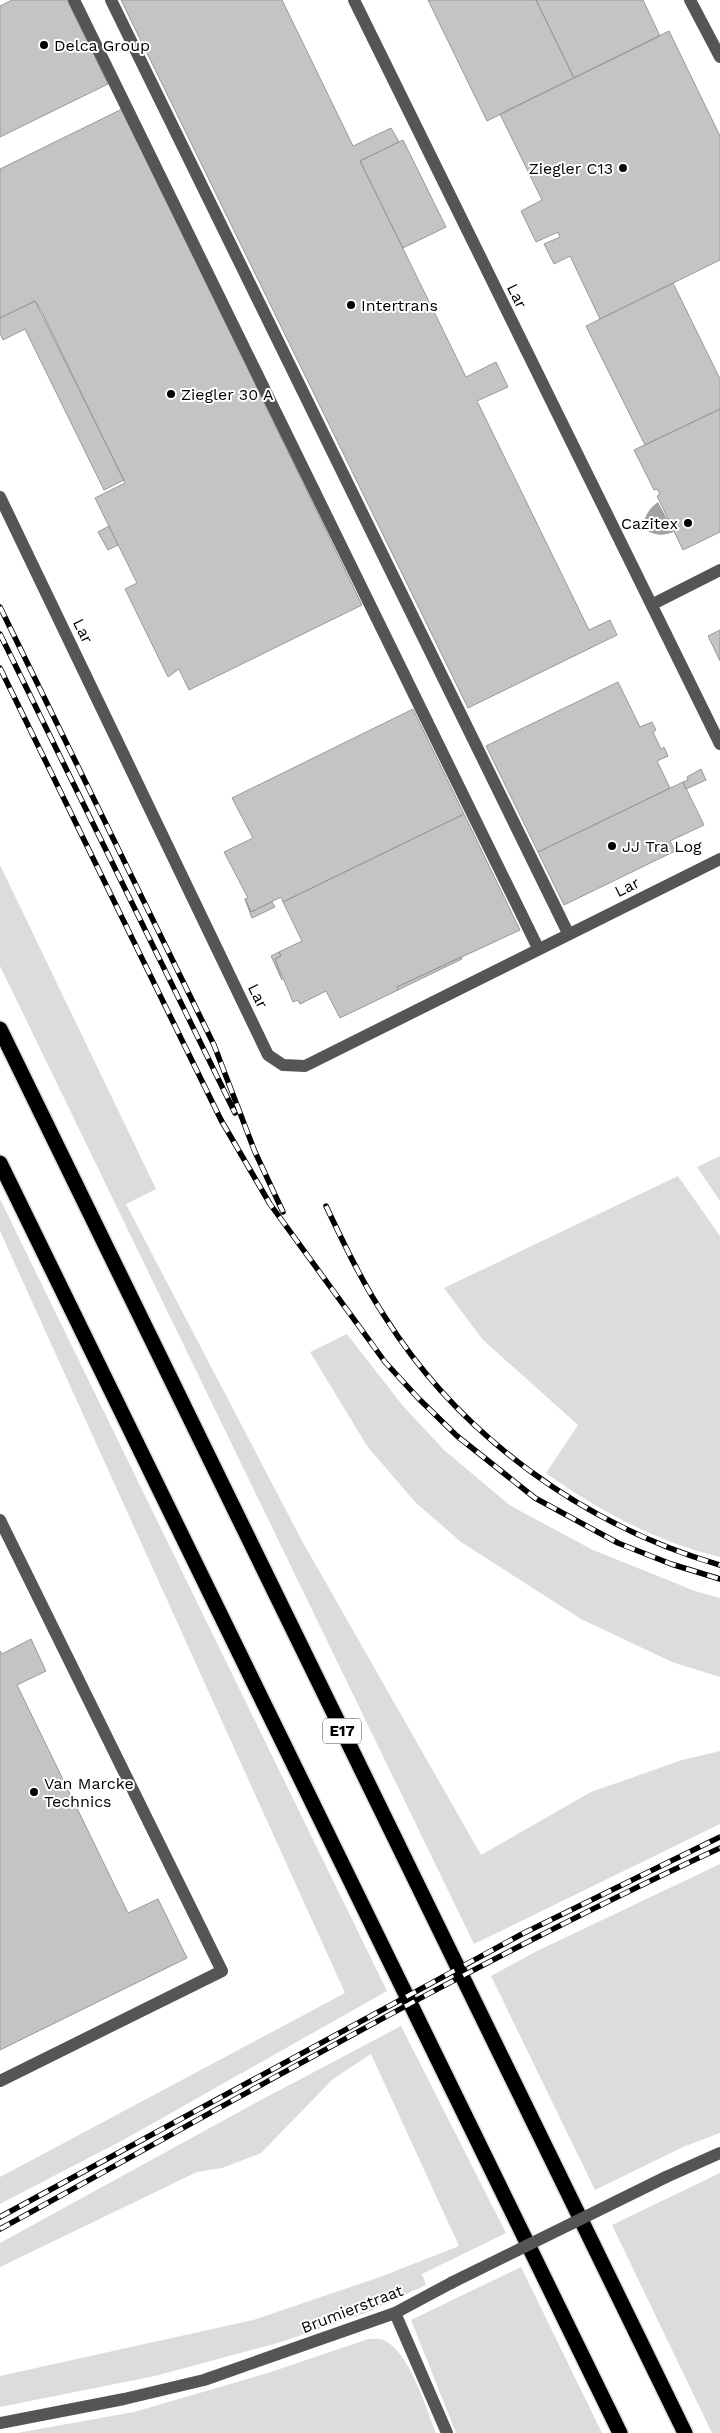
<svg xmlns="http://www.w3.org/2000/svg" width="720" height="2433" font-family="'Work Sans',sans-serif">
  <style>
    .green { fill: #dcdcdc }
    .water { fill: #a3a3a3 }
    .building { fill: #c4c4c4; stroke: #999 }
    .lines { fill: none; stroke-linecap: round; stroke-linejoin: round }
    .highway-casing { stroke: #dbdbdb; stroke-width: 18 }
    .minor { stroke: #555; stroke-width: 12 }
    .highway { stroke: #000; stroke-width: 15 }
    .rail-casing { stroke: #000; stroke-width: 5.5 }
    .rail { stroke: #fff; stroke-width: 4; stroke-dasharray: 11; stroke-linecap: butt }
    .minor-bridge { stroke: #555; stroke-width: 12 }
    .poi-dot { fill: #000; stroke: #fff; stroke-width: 2 }
    .labels { text-anchor: middle; dominant-baseline: central; stroke-width: 4; stroke-linejoin: round; paint-order: stroke }
    .shield { fill: #fff; stroke: #4c4c4c; stroke-width: 1 }
    .shield-label { font-size: 15px; font-weight: bold; fill: #000 }
    .poi-label { font-size: 16px; fill: #000; stroke: #fff; text-anchor: start }
    .street-label { font-size: 16px; fill: #000; stroke: #fff }
  </style>
  <rect width="100%" height="100%" fill="#fff"/>
  <path class="green" d="M0 865 156 1189 126 1204 301 1539 481 1855 591 1792 682 1760 720 1751V1824L474 1944 0 966Z
    M720 1156V1201L697 1167Z
    M678 1176 720 1236V1557C656 1542 600 1511 546 1473L578 1425 483 1340 444 1288Z
    M0 1199 387 1991 125 2139 0 2204V2177L345 1993 0 1231Z
    M347 1334 403 1406 444 1450 511 1506 593 1550 695 1591 720 1598V1677L672 1662 581 1619 461 1542 415 1502 367 1446 310 1352Z
    M720 1864V2133L683 2147 595 2190 491 1976 537 1951Z
    M401 2026 506 2233 422 2274 426 2285 365 2313 281 2342 155 2376 0 2407V2376L253 2320 380 2277 459 2246 371 2054 333 2079 261 2153 222 2168 197 2172 0 2267V2243L248 2107Z
    M720 2173V2433H712L612 2225Z
    M521 2267 602 2433H456L411 2320Z
    M368 2339C373 2339 379 2338 384 2340 410 2353 425 2406 436 2433H17L134 2412 268 2373Z"/>
  <path class="water" d="M658 502 674 532C663 536 653 536 644 528 643 516 650 508 658 502Z"/>
  <path class="building" d="M12 0H67L108 84 0 137V6Z
    M121 0H282L353 146 391 128 399 142 360 161 466 377 496 362 508 387 477 401 589 630 610 620 617 635 468 708Z
    M428 0H536L574 78 487 121Z
    M536 0H643L660 36 574 78Z
    M669 31 720 136V260L600 319 570 256 554 264 544 244 560 237 558 232 536 242 521 211 542 200 500 114Z
    M122 109 362 605 189 690 179 669 168 677 125 589 137 583 95 498 125 483 41 310 35 301 0 318V169Z
    M403 140 446 227 403 248 360 161Z
    M673 283 720 379V409L645 445 586 326Z
    M35 301 124 480 104 490 25 329 3 340 0 333V318Z
    M720 409V532L683 550 657 496 660 494 657 489 654 490 634 450Z
    M109 526 118 545 108 550 98 532Z
    M720 630V661L708 636Z
    M618 682 640 727 652 722 656 730 653 732 661 749 664 747 668 756 657 761 670 788 538 852 486 746Z
    M413 709 464 814 283 902 281 897 251 912 245 899 248 898 224 852 253 838 232 798Z
    M701 769 706 780 686 789 683 782 688 780 687 777Z
    M683 782 704 825 670 841 675 851 564 905 538 852Z
    M464 814 520 930 397 987 398 990 340 1018 326 991 300 1004 298 1000 293 1002 275 959 281 956 279 952 302 941 283 902Z
    M245 899 251 912 272 902 275 907 252 918Z
    M279 952 281 956 275 959 282 980 271 956Z
    M461 957 462 959 398 990 397 987Z
    M31 1639 46 1671 17 1685 128 1913 158 1899 187 1958 0 2050V1651L2 1654Z"/>
  <g class="lines">
    <defs>
      <path id="highway" d="M0 1029 685 2433
        M0 1163 620 2433"/>
    </defs>
    <use href="#highway" class="highway-casing"/>
    <path class="minor" d="M74 0 538 948
      M111 0 568 933
      M354 0 720 744
      M690 0 720 57
      M0 497 268 1055 283 1065 305 1066 720 859
      M653 604 720 570
      M0 1520 222 1971 0 2081
      M666 2177 720 2153
      M395 2313 447 2433
      M0 2423 124 2399 204 2380 395 2313 451 2283"/>
    <use href="#highway" class="highway"/>
    <defs>
      <path id="rail" d="M0 607 214 1045 255 1152 283 1212
        M0 634 235 1113
        M0 668 221 1120 270 1204 385 1362 418 1398 457 1436 535 1498 618 1543 671 1564 720 1579
        M326 1206C344 1244 362 1282 385 1317 460 1436 585 1526 720 1565
        M0 2217 522 1934 720 1837
        M0 2229C238 2099 473 1962 720 1848"/>
    </defs>
    <use href="#rail" class="rail-casing"/>
    <use href="#rail" class="rail"/>
    <path class="minor-bridge" d="M451 2283 666 2177"/>
  </g>
  <g class="poi-dot">
    <circle cx="44" cy="45" r="5"/>
    <circle cx="623" cy="168" r="5"/>
    <circle cx="351" cy="305" r="5"/>
    <circle cx="171" cy="394" r="5"/>
    <circle cx="688" cy="523" r="5"/>
    <circle cx="612" cy="846" r="5"/>
    <circle cx="34" cy="1792" r="5"/>
  </g>
  <g class="labels">
    <rect class="shield" x="323" y="1718.5" width="38" height="25" rx="4"/>
    <g class="shield-label">
      <text x="342" y="1731">E17</text>
    </g>
    <g class="poi-label">
      <text x="54" y="45">Delca Group</text>
      <text x="613" y="168" text-anchor="end">Ziegler C13</text>
      <text x="361" y="305">Intertrans</text>
      <text x="181" y="394">Ziegler 30 A</text>
      <text x="678" y="523" text-anchor="end">Cazitex</text>
      <text x="622" y="846">JJ Tra Log</text>
      <text x="44" y="1783">Van Marcke<tspan x="44" dy="18">Technics</tspan></text>
    </g>
    <g class="street-label">
      <text transform="translate(517 296) rotate(64)">Lar</text>
      <text transform="translate(83 631) rotate(64)">Lar</text>
      <text transform="translate(627 887) rotate(-27)">Lar</text>
      <text transform="translate(258 996) rotate(64)">Lar</text>
      <text transform="translate(352 2309) rotate(-21)">Brumierstraat</text>
    </g>
  </g>
</svg>
